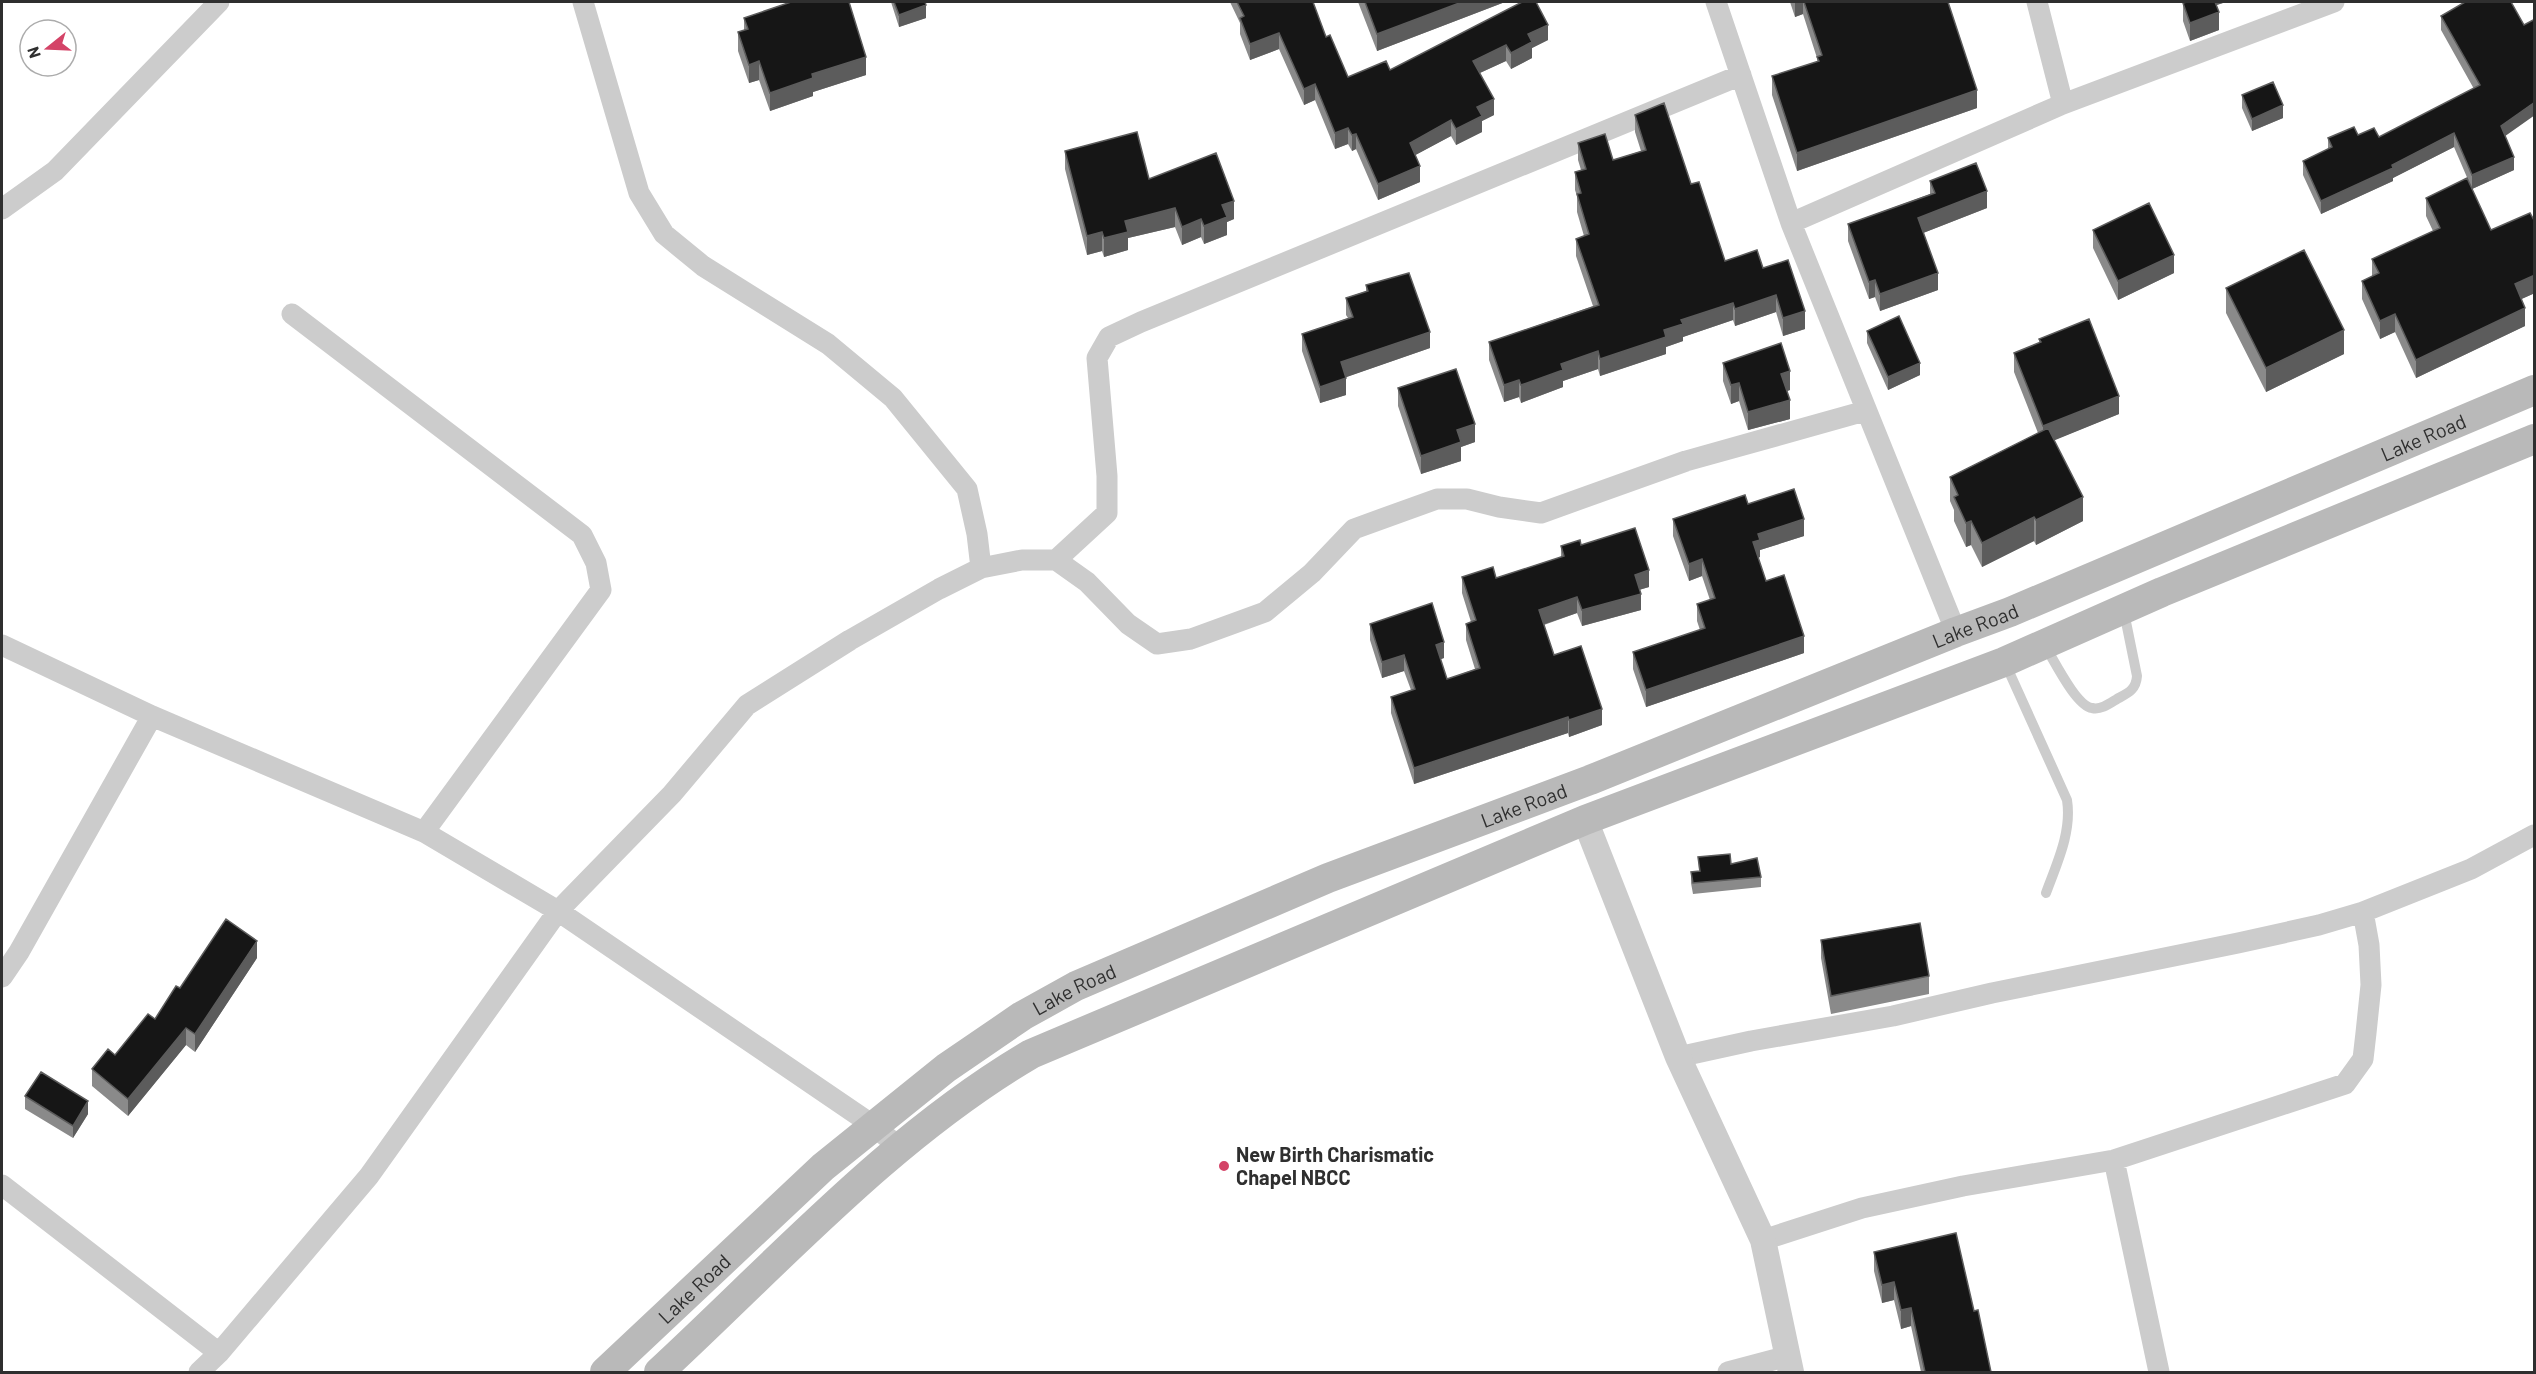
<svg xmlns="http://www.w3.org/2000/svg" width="2536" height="1374" font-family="Barlow,sans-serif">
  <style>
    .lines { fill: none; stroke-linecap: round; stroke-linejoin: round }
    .service { stroke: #ccc; stroke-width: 10 }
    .minor { stroke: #ccc; stroke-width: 21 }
    .tertiary { stroke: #ccc; stroke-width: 26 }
    .secondary { stroke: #b9b9b9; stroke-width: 30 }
    .wall { fill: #8a8a8a }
    .shaded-wall { fill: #5c5c5c }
    .building { fill: #161616; stroke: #5c5c5c; stroke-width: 1.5 }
    .poi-dot { fill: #d44367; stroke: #fff; stroke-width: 2 }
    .labels { text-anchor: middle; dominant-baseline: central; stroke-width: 6; stroke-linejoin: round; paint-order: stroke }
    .street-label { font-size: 20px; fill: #2f2f2f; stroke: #fff }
    .poi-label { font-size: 20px; font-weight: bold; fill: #2f2f2f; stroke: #fff; text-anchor: start }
  </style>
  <rect width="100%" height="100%" fill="#fff"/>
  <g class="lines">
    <path class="service" d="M2045 646C2054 660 2076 706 2092 708 2101 710 2109 704 2117 699 2128 693 2136 690 2137 676L2124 612
      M2006 665 2067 800C2072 832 2057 863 2046 893"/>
    <path class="minor" d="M583 2 639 193 664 234 703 266 828 344 893 398 967 489 977 534 981 568
      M1716 2 1791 223 1956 632
      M2037 2 2063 104
      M2 209 55 171 219 2
      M1791 223 2063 104 2334 2
      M292 314 582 535 596 563 601 590 424 832
      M1056 560 1107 513V476L1097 358 1109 337 1141 322 1741 75
      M2 645 152 716 424 832 558 911 874 1126 901 1149
      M2 977 19 952 152 716
      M1678 1057 1751 1041 1893 1016 1992 993 2238 943 2319 925 2363 912
      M2114 1160 2159 1372
      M2 1185 219 1353
      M1763 1240 1862 1208 1963 1186 2114 1160 2345 1084 2363 1059 2366 1033 2371 985 2369 945 2363 912 2471 869 2534 835
      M199 1372 219 1353 369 1176 558 911 672 794 747 705 850 640 939 589 981 568 1022 560H1056L1087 582 1128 624 1157 644 1191 639 1265 612 1312 573 1354 529 1437 499H1467L1499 507 1541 513 1686 461 1865 411
      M1728 1372 1788 1356"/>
    <path class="tertiary" d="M1585 820 1678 1057 1763 1240 1791 1372"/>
    <g class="secondary">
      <path id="s1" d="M605 1372 823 1167 946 1068 1022 1016 1076 986 1328 878 1590 780 1956 632 2010 612 2534 390"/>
      <path d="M659 1372C778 1262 890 1137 1031 1054L1585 820 2004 662 2162 592 2534 439"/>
    </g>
  </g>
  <path class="wall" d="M891 2H925L926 18 899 27Z
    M1230 2H1313L1326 37 1348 77 1390 70 1522 2 1548 40 1532 48V58L1511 69 1506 61 1480 73 1494 115 1482 121V132L1456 145 1451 136 1415 155 1420 182 1378 200 1356 149 1352 151 1348 144 1335 149 1315 100 1304 105 1279 49 1250 60 1240 34V23Z
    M1358 2H1505L1377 51Z
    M1790 2H1948L1977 108 1797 171 1772 95V76L1817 62V58L1803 14 1795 17Z
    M2187 2H2226L2217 5 2219 30 2190 41 2183 21V3Z
    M2465 2 2505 136 2514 170 2472 189 2454 147 2393 178V181L2321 214 2303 175V161L2328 149V138L2358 135 2379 137 2474 89 2441 30V16Z
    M744 18 866 75 813 92V96L770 111 759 80 749 83 738 51V32L744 30Z
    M2242 95 2283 118 2252 131 2242 108Z
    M1635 115 1691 184 1725 261 1763 268 1805 329 1783 336 1776 312 1735 326 1733 320 1683 337V341L1666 347V354L1600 376 1598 369 1563 381V387L1521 403 1519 397 1504 402 1489 360V342L1593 306 1576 256V239L1584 236 1577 212V196L1575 190V172L1581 170 1578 160V143L1613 160 1641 151 1635 132Z
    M1065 151 1149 179 1234 219 1227 222V235L1204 244 1201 237 1182 245 1175 227 1128 238V250L1104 257 1102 251 1087 255 1065 169Z
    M1930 181 1987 208 1923 233 1938 290 1880 311 1875 297 1869 299 1848 241V224L1930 194Z
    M2426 198 2491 230 2535 293 2521 299 2525 326 2416 378 2395 332 2380 339 2362 299V281L2372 277V259L2433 231 2426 216Z
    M2093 230 2174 273 2118 300 2093 248Z
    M1366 285 1430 348 1346 377V395L1320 403 1302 351V334L1348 318 1346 315V298L1366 291Z
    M2226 288 2344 354 2266 392 2226 313Z
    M1867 331 1920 375 1888 390 1867 343Z
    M2039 339 2119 414 2054 440 2083 521 2036 545 2034 541 1982 567 1971 545 1966 547 1954 521V510L1950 501V477L2038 433 2014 372V353L2039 343Z
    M1723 363 1790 390 1787 391 1790 419 1748 430 1739 401 1731 404 1723 381Z
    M1398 388 1475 442 1461 447V461L1421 474 1398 406Z
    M1748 504 1804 536 1760 550V557L1758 558 1766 581 1804 653 1646 707 1633 669V652L1700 630 1697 621V604L1710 600 1702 576 1689 581 1673 536V519Z
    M1581 545 1649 587 1639 590 1641 610 1582 626 1577 613 1544 625 1554 655 1602 725 1569 737 1568 733 1414 784 1391 713V697L1411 690 1404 671 1382 678 1370 640V624L1444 658 1440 659 1447 679 1475 669 1466 640V624L1471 622 1462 593V577L1496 578 1561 557V546Z
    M1698 857 1731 864 1761 877V887L1693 894 1691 883V872L1699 871Z
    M1821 940 1929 976V994L1831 1014 1821 958Z
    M257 958 195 1052 186 1045 128 1116 92 1086V1069L115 1055 155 1019 180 988Z
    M25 1096 88 1114 73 1138 25 1109Z
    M1874 1252 1974 1311 1991 1372H1921L1911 1326 1901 1329 1894 1300 1882 1303 1874 1271Z"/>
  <path class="shaded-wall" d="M1462 2H1505L1377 51V34Z
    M1795 2H1803V14L1795 17Z
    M2210 2H2226L2210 7Z
    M926 5V18L899 27V15Z
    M2219 12V30L2190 41V23Z
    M1548 25V40L1532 48V58L1511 69V53L1528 34Z
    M1279 33V49L1250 60V44Z
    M1506 45V61L1473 76V61Z
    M866 57V75L813 92V96L770 111V93L812 74Z
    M759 61V80L749 83V65Z
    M1315 84V100L1304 105V89Z
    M1977 90V108L1797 171V153Z
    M1494 99V115L1482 121V132L1456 145V129L1477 107Z
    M2535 102V115L2501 139V126Z
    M2283 105V118L2252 131V119Z
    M1451 120V136L1410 158V143Z
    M1348 128V144L1335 149V133Z
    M2454 133V147L2393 178V181L2321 214V201Z
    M1356 134V149L1352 151V135Z
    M2514 157V170L2472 189V175Z
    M1420 166V182L1378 200V184Z
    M1987 191V208L1918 235V218Z
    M1234 201V219L1227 222V235L1204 244V226L1222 205Z
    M1175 208V227L1128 238V250L1104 257V238L1125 221Z
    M1201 219V237L1182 245V227Z
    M1102 232V251L1087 255V236Z
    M2174 255V273L2118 300V281Z
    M1938 273V290L1880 311V294Z
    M2535 275V293L2515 302V284Z
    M1875 280V297L1869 299V282Z
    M1776 295V312L1735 326V309Z
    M1733 303V320L1683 337V341L1666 347V354L1600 376V359L1664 330 1681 320Z
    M2525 308V326L2416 378V360Z
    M1805 311V329L1783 336V318Z
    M2395 314V332L2380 339V321Z
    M2344 330V354L2266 392V368Z
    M1430 332V348L1341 379V362Z
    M1598 351V369L1563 381V387L1521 403V385L1561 364Z
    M1920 363V375L1888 390V377Z
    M1790 371V390L1781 393V374Z
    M1346 378V395L1320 403V387Z
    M1519 380V397L1504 402V385Z
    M1739 383V401L1731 404V385Z
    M2119 396V414L2043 445V426Z
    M1790 400V419L1748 430V412Z
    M1475 424V442L1461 447V461L1421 474V456L1457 430Z
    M2083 497V521L2036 545V520Z
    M2034 517V541L1982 567V543Z
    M1804 519V536L1760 550V557L1753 559V542L1758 534Z
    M1971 521V545L1966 547V523Z
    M1702 559V576L1689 581V564Z
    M1649 570V587L1635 591V575Z
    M1641 594V610L1582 626V610Z
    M1577 597V613L1539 626V610Z
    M1804 636V653L1646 707V690Z
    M1444 642V658L1436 661V645Z
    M1404 655V671L1382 678V662Z
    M1602 709V725L1569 737V720Z
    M1568 717V733L1414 784V768Z
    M257 941V958L195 1052V1034Z
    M186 1028V1045L128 1116V1099Z
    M88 1101V1114L73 1138V1126Z
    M1894 1282V1300L1882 1303V1285Z
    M1911 1308V1326L1901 1329V1310Z"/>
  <path class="building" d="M791 2H849L866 57 812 74 813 78 770 93 759 61 749 65 738 32 748 29 744 18Z
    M894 2H925L926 5 899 15Z
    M1237 2H1313L1326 37 1330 35 1348 77 1386 61 1390 70 1522 2H1536L1548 25 1528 34 1532 42 1511 53 1506 45 1473 61 1494 99 1477 107 1482 116 1456 129 1451 120 1410 143 1420 166 1378 184 1356 134 1352 135 1348 128 1335 133 1315 84 1304 89 1279 33 1250 44 1240 18 1244 16Z
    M1365 2H1462L1377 34Z
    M1804 2H1948L1977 90 1797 153 1772 76 1819 61 1817 57 1822 55Z
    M2187 2H2215L2219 12 2190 23 2183 3Z
    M2465 2H2511L2524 25 2535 19V102L2501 126 2514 157 2472 175 2454 133 2392 165 2393 168 2321 201 2303 161 2332 147 2328 138 2354 127 2358 135 2374 128 2379 137 2480 85 2441 16Z
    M2273 82 2283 105 2252 119 2242 95Z
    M1664 103 1691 184 1699 182 1725 261 1757 250 1763 268 1788 260 1805 311 1783 318 1776 295 1735 309 1733 303 1681 320 1683 324 1664 330 1666 337 1600 359 1598 351 1561 364 1563 370 1521 385 1519 380 1504 385 1489 342 1599 305 1576 239 1589 234 1577 194 1581 193 1575 172 1586 169 1578 143 1605 134 1613 160 1646 150 1635 115Z
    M1137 132 1149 179 1216 153 1234 201 1222 205 1227 217 1204 226 1201 219 1182 227 1175 208 1125 221 1128 232 1104 238 1102 232 1087 236 1065 151Z
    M1976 163 1987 191 1918 218 1938 273 1880 294 1875 280 1869 282 1848 224 1935 193 1930 181Z
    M2467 178 2491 230 2530 213 2535 222V275L2515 284 2525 308 2416 360 2395 314 2380 321 2362 281 2379 273 2372 259 2440 228 2426 198Z
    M2149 203 2174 255 2118 281 2093 230Z
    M2304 250 2344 330 2266 368 2226 288Z
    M1409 273 1430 332 1341 362 1346 378 1320 387 1302 334 1353 317 1346 298 1368 291 1366 285Z
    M1899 316 1920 363 1888 377 1867 331Z
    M2089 319 2119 396 2043 426 2014 353 2041 342 2039 339Z
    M1781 343 1790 371 1781 374 1790 400 1748 412 1739 383 1731 385 1723 363Z
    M1456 369 1475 424 1457 430 1461 442 1421 456 1398 388Z
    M2048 428 2083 497 2036 520 2034 517 1982 543 1971 521 1966 523 1954 497 1958 495 1950 477Z
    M1794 489 1804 519 1758 534 1760 540 1753 542 1766 581 1784 575 1804 636 1646 690 1633 652 1705 628 1697 604 1715 598 1702 559 1689 564 1673 519 1745 495 1748 504Z
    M1635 528 1649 570 1635 575 1641 594 1582 610 1577 597 1539 610 1554 655 1581 646 1602 709 1569 720 1568 717 1414 768 1391 697 1415 689 1404 655 1382 662 1370 624 1432 603 1444 642 1436 645 1447 679 1480 668 1466 624 1476 620 1462 577 1493 567 1496 578 1564 556 1561 546 1580 540 1581 545Z
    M1730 854 1731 864 1757 858 1761 877 1693 883 1691 872 1700 871 1698 857Z
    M226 919 257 941 195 1034 186 1028 128 1099 92 1069 108 1049 115 1055 148 1014 155 1019 176 986 180 988Z
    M1920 923 1929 976 1831 996 1821 940Z
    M41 1072 88 1101 73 1126 25 1096Z
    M1956 1233 1974 1311 1978 1310 1991 1372H1925L1911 1308 1901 1310 1894 1282 1882 1285 1874 1252Z"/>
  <circle class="poi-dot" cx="1224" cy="1166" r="6"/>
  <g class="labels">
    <g class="street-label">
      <text stroke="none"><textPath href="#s1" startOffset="2066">Lake Road</textPath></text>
      <text stroke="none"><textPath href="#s1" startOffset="1580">Lake Road</textPath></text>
      <text stroke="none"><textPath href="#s1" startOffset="1094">Lake Road</textPath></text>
      <text stroke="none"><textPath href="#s1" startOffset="608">Lake Road</textPath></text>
      <text stroke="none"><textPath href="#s1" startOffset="122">Lake Road</textPath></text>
    </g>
    <g class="poi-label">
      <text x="1236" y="1154">New Birth Charismatic<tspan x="1236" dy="23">Chapel NBCC</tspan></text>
    </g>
  </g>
  <rect width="2536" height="1374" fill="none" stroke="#2f2f2f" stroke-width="6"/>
  <g transform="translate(48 48) rotate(252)"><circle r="28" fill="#ffffff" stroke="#acacac" stroke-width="1.5"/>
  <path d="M0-4.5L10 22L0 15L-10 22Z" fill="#d44367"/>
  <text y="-9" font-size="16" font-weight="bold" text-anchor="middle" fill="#2f2f2f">N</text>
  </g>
</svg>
